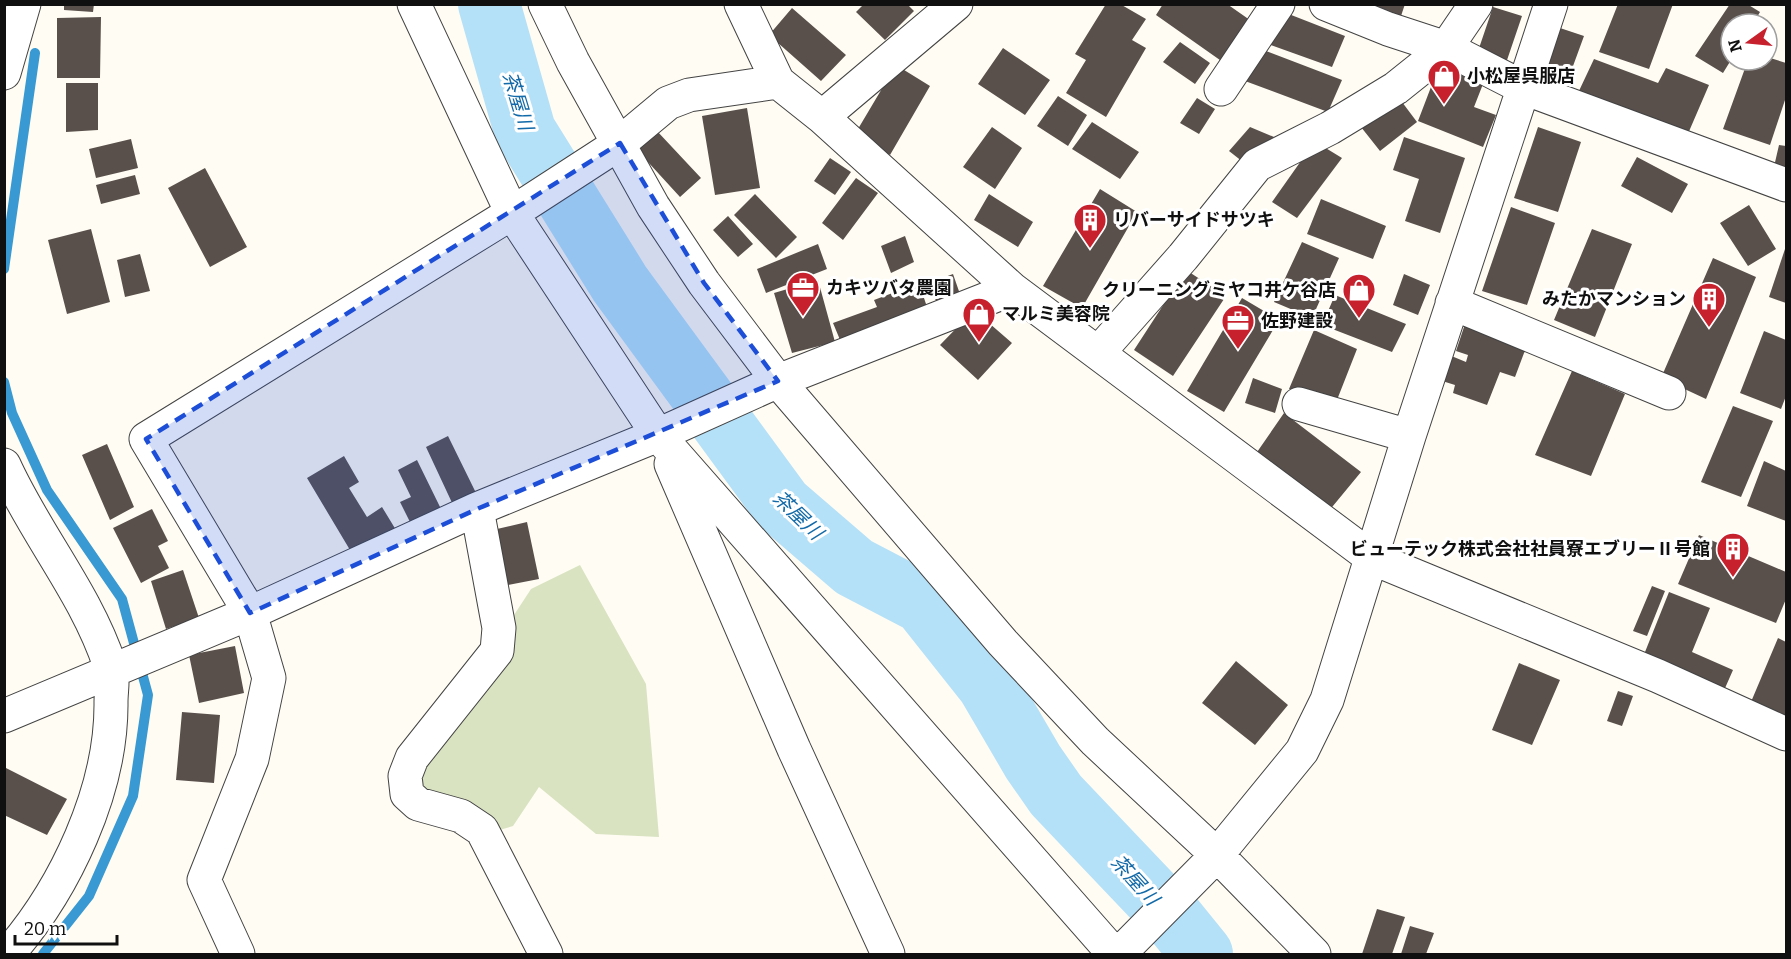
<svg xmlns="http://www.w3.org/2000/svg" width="1791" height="959" font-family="Bitter,'Noto Sans JP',serif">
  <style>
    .cemetery { fill: #d9e3c1 }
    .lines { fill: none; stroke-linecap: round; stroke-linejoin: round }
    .stream { stroke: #3999d2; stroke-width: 10 }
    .river { stroke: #b5e1f8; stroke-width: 62 }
    .building { fill: #59504c }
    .minor-casing { stroke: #434343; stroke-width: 35 }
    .minor { stroke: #fff; stroke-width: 33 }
    .marked { fill: #1d4ed8; fill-opacity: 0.2; stroke: #1d4ed8; stroke-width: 4.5; stroke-dasharray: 12 8; stroke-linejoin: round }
    .labels { text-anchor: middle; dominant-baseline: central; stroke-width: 6; stroke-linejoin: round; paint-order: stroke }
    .poi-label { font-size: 18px; font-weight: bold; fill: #101010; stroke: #fff; text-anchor: start }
    .water-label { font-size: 20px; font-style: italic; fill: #136aa8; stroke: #fff }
  </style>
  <rect width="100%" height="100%" fill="#fffcf3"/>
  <path class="cemetery" d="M580 565 646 684 659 837 596 834 539 787 513 826 496 831 424 799 419 761 531 589Z"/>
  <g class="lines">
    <path class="stream" d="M4 269 35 53
      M4 382 12 413 47 490 122 599 148 695 133 796 89 896 43 954"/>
    <path class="river" d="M489 4 525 131 620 284 782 505 854 567 923 603 988 685 1033 762 1056 795 1172 917 1202 954"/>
  </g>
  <path class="building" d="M64 4H94L93 12 64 10Z
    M864 4H907L914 11 885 40 856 12Z
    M1106 4H1120L1146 19 1132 40 1146 48 1106 117 1066 93 1086 60 1075 54Z
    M1163 4H1227L1257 25 1227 65 1156 15Z
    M1355 4H1405L1399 22Z
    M1618 4H1673L1649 69 1599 52Z
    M1730 4H1747L1760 12 1753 24H1731V60L1723 73 1695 56Z
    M1493 7 1522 16 1505 66 1476 57Z
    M792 8 846 55 821 81 769 35Z
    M1281 11 1345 36 1332 67 1268 44Z
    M101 17 100 78H57V18Z
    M1554 26 1584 36 1565 88 1535 78Z
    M1180 42 1210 63 1195 84 1163 62Z
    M1003 48 1050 80 1025 115 978 84Z
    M1258 48 1342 80 1328 112 1245 81Z
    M1767 57 1786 63V97L1770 145 1723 129 1748 60H1767Z
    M1594 59 1658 83 1666 68 1709 85 1687 136 1578 93Z
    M896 65 930 86 890 155 855 134Z
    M1439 66 1483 84 1474 107 1496 115 1483 147 1418 121Z
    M66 83H98V130L66 132Z
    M1058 96 1087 115 1068 146 1037 126Z
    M1197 98 1215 109 1199 134 1180 123Z
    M1399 98 1417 122 1380 151 1361 127Z
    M747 108 760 188 715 195 702 116Z
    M1092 122 1139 152 1120 179 1072 149Z
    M992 127 1022 148 995 189 963 167Z
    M1250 127 1274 137 1243 162 1229 151Z
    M1538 127 1581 142 1558 212 1514 198Z
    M657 131 701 178 680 197 637 150Z
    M1404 137 1465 158 1440 233 1405 221 1419 179 1393 170Z
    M131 139 138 168 96 178 89 149Z
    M1779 145 1786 146V173L1773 171Z
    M1324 147 1342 158 1297 218 1272 202 1308 151Z
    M1637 157 1688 184 1672 213 1621 186Z
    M830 158 851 172 835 195 814 181Z
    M205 168 247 247 210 267 168 188Z
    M135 175 140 194 101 204 96 185Z
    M856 178 878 193 843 240 822 223Z
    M1100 189 1137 212 1082 308 1043 286Z
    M755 194 797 237 776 258 734 215Z
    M989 194 1033 222 1018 247 974 220Z
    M1321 199 1386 226 1373 259 1307 234Z
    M1749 205 1776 249 1748 266 1720 223Z
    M1511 207 1555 223 1527 305 1482 291Z
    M728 216 753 244 738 257 713 230Z
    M91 229 110 302 67 314 48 240Z
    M1592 229 1632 244 1595 337 1554 320Z
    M905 236 914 262 891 273 881 246Z
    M1302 242 1339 258 1312 318 1274 302Z
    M818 244 827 269 766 293 757 269Z
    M1786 246V303L1769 297Z
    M140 254 150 291 125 297 117 260Z
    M1713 258 1756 277 1706 399 1661 378Z
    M1186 270 1226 296 1173 376 1134 350Z
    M953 274 961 297 938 306 929 283Z
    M1404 274 1430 285 1418 315 1393 305Z
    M818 280 835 342 792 353 774 293Z
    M919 283 929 313 843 347 833 323 877 307 874 300Z
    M1335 295 1406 324 1392 352 1322 325Z
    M1242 298 1279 320 1224 412 1187 391Z
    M974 310 1012 343 978 380 940 345Z
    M1466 321 1527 345 1515 377 1500 372 1487 405 1453 393 1455 385 1439 380 1449 355 1466 362 1468 355 1456 351Z
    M1314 330 1357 349 1335 405 1289 389Z
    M1764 331 1786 340V396L1781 409 1740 393Z
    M1572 371 1625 394 1591 476 1535 455Z
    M1253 378 1282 389 1275 413 1245 403Z
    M1733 406 1773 421 1741 497 1701 482Z
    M1284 413 1361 472 1328 512 1255 455Z
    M448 436 477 495 454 507 426 447Z
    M107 444 134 507 110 520 82 455Z
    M344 456 359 482 349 488 367 517 382 507 396 530 350 550 307 478Z
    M417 460 442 511 412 526 400 502 411 497 398 470Z
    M1764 461 1786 471V521L1747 506Z
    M152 509 168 541 158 546 169 568 141 583 113 528Z
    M527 522 539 579 508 585 497 529Z
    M1699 535 1786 572V599L1776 623 1678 584Z
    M183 570 199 618 166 629 151 581Z
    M1652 586 1665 591 1647 636 1633 631Z
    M1669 592 1710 608 1692 652 1733 670 1722 695 1641 662Z
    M1778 638 1786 642V724L1748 709Z
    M235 646 244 693 199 703 189 655Z
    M1236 661 1288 705 1255 745 1202 703Z
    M1519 663 1560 680 1532 745 1492 730Z
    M1618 691 1633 696 1622 726 1607 721Z
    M182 712 220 715 214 783 176 780Z
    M4 767 67 799 47 835 4 815Z
    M1377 909 1405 917 1392 954H1362Z
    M1410 926 1434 933 1426 954H1401Z"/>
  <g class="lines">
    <defs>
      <path id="minor" d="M414 4 512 213 658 435 1114 954
        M545 4 573 62 653 206 704 283 778 381 1003 643 1095 741 1217 855 1314 954
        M741 4 778 82 822 117 1012 289 1372 558 1658 676 1786 734
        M1326 4 1388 29 1446 48 1524 88 1786 185
        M4 73 24 4
        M1221 89 1278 4
        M822 117 956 4
        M1452 303 1669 393
        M1098 353 1183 257 1257 165 1330 128 1396 88 1446 48 1476 4
        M1299 404 1409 436
        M671 464 794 749 888 954
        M4 465C35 534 86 593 110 666 114 677 111 691 111 702 112 790 65 889 8 954
        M477 509 499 628 497 651 412 758 405 776 407 794 418 804 461 816 482 830 546 954
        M4 716 250 613 477 509 658 435 778 381 1012 289
        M238 954 204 880 252 759 269 678 250 613 146 439 512 213 620 143 668 103 689 95 778 82
        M1119 954 1217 855 1302 751 1327 700 1409 436 1551 4"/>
    </defs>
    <use href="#minor" class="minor-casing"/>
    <use href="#minor" class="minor"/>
  </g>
  <path class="marked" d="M620 143 704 283 778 381 477 509 250 613 146 439Z"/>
  <defs>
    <symbol id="shop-pin" viewBox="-11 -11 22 30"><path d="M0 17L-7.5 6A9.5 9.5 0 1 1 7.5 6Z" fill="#c6212d" stroke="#fff"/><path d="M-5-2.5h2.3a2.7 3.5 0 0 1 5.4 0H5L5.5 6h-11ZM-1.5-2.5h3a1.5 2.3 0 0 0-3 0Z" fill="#fff"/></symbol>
    <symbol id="building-pin" viewBox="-11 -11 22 30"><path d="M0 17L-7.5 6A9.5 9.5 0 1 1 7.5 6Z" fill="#c6212d" stroke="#fff"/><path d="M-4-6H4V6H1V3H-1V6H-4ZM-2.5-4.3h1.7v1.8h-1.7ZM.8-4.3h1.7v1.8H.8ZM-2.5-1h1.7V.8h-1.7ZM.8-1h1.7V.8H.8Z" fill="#fff"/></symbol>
    <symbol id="office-pin" viewBox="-11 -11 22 30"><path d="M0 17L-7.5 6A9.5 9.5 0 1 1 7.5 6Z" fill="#c6212d" stroke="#fff"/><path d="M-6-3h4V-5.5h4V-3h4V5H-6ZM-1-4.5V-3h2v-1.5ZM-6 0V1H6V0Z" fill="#fff"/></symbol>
  </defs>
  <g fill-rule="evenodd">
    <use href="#shop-pin" x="1425" y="57" width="38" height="52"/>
    <use href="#building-pin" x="1071" y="201" width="38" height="52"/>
    <use href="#office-pin" x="784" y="269" width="38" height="52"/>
    <use href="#shop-pin" x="1340" y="271" width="38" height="52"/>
    <use href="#building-pin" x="1690" y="280" width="38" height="52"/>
    <use href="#shop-pin" x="960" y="295" width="38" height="52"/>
    <use href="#office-pin" x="1219" y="302" width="38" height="52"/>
    <use href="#building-pin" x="1714" y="530" width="38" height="52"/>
  </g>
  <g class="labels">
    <g class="poi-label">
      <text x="1467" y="76">小松屋呉服店</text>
      <text x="1113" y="220">リバーサイドサツキ</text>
      <text x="826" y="288">カキツバタ農園</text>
      <text x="1336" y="290" text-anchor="end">クリーニングミヤコ井ケ谷店</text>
      <text x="1686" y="299" text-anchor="end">みたかマンション</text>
      <text x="1002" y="314">マルミ美容院</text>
      <text x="1261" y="321">佐野建設</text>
      <text x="1710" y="549" text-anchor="end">ビューテック株式会社社員寮エブリーⅡ号館</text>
    </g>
    <g class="water-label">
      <text transform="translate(518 101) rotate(73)">茶屋川</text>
      <text transform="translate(798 515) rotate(44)">茶屋川</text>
      <text transform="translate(1135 880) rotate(48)">茶屋川</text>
    </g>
  </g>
  <rect width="1791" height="959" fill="none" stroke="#101010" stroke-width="12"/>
  <g transform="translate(1749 42) rotate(255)"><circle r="28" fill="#ffffff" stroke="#9f9f9f" stroke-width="1.5"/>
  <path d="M0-4.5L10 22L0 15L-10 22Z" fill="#c6212d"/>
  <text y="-9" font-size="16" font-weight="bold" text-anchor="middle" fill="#101010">N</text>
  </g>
  <path d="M15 935v9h102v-9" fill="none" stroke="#101010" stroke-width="3"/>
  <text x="24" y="935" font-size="18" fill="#101010" stroke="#ffffff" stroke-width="4.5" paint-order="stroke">20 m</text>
</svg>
